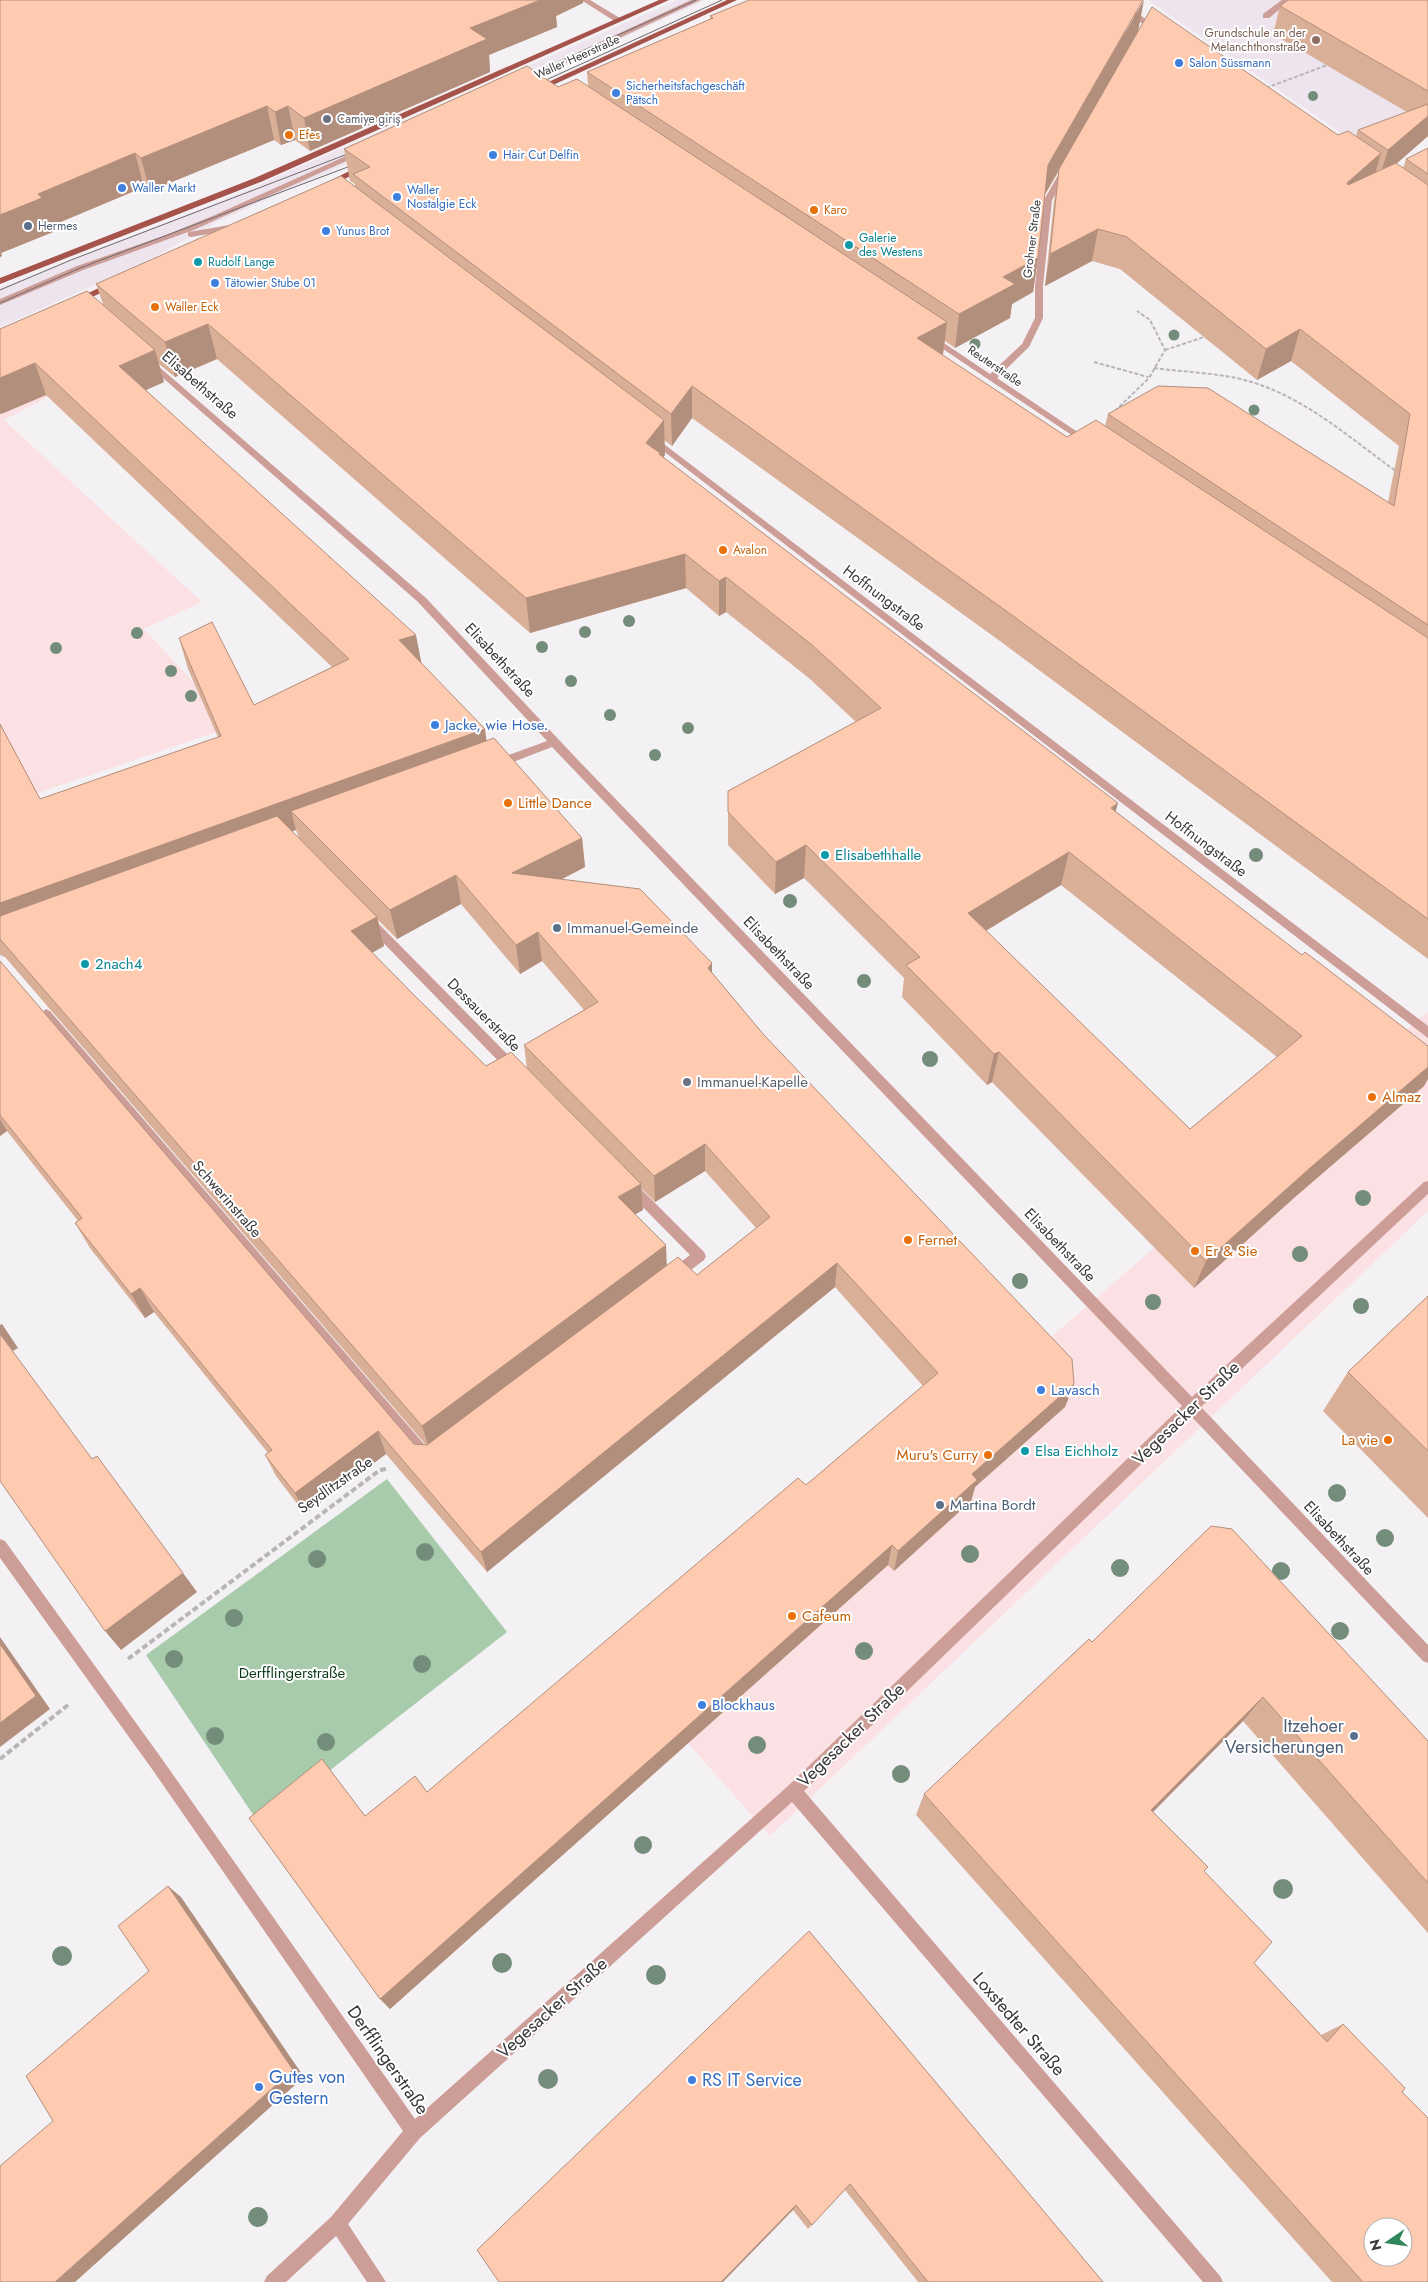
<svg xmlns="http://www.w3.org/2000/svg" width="1428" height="2282" font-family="Jost,sans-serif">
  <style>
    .commercial { fill: #fbe1e4 }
    .built { fill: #ede4ed }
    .green { fill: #a8ccab }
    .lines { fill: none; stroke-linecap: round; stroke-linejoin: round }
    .path-far1 { stroke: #b8b5b8; stroke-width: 2; stroke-dasharray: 4 2; stroke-linecap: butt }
    .path { stroke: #b8b5b8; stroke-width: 4; stroke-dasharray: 6 3; stroke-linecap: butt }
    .minor { fill: #cd9d97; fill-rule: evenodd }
    .major { fill: #a6544b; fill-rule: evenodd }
    .tram { stroke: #6d6a6d; stroke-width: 1 }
    .tree { fill: #748c7a }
    .wall { fill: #daaf98; fill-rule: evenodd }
    .shaded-wall { fill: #b28e7c }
    .building { fill: #fecbb1; stroke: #b28e7c; fill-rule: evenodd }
    .education-dot { fill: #8d6e63; stroke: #fff; stroke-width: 2 }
    .shop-dot { fill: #3f7fe0; stroke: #fff; stroke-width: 2 }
    .worship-dot { fill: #6b7280; stroke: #fff; stroke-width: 2 }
    .food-dot { fill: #e8710a; stroke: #fff; stroke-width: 2 }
    .service-dot { fill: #5c6f8a; stroke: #fff; stroke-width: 2 }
    .culture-dot { fill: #0f9aa8; stroke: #fff; stroke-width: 2 }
    .labels { text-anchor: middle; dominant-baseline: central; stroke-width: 4; stroke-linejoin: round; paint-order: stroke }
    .far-education-label { font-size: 12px; fill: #785e54; stroke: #fff; text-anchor: end }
    .far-street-label { font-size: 12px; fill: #393739; stroke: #fff }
    .far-shop-label { font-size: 12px; fill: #366cbe; stroke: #fff; text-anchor: start }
    .far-worship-label { font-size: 12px; fill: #5b616d; stroke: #fff; text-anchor: start }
    .far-food-label { font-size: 12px; fill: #c56008; stroke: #fff; text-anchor: start }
    .far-service-label { font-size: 12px; fill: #4e5e75; stroke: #fff; text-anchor: start }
    .far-culture-label { font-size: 12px; fill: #0d838f; stroke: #fff; text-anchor: start }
    .street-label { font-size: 15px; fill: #393739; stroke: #fff }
    .shop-label { font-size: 15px; fill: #366cbe; stroke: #fff; text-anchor: start }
    .food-label { font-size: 15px; fill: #c56008; stroke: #fff; text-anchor: start }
    .culture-label { font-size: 15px; fill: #0d838f; stroke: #fff; text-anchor: start }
    .service-label { font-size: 15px; fill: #4e5e75; stroke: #fff; text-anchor: start }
    .worship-label { font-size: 15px; fill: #5b616d; stroke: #fff; text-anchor: start }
    .park-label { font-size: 15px; fill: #0b3916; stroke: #fff }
    .near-street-label { font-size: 18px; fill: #393739; stroke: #fff }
    .near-service-label { font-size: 18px; fill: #4e5e75; stroke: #fff; text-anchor: end }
    .near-shop-label { font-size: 18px; fill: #366cbe; stroke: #fff; text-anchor: start }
  </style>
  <rect width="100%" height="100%" fill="#f4f1f4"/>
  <path class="commercial" d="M0 353 122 358 4 420 202 602 144 629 234 726 0 806Z
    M1428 1011V1211L770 1836 642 1691Z"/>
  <path class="built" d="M677 0H704L501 95 221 220 145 262 0 327V288L238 194Z
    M1148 0H1428V129L1367 151Z"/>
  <path class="green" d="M387 1479 507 1632 260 1825 146 1655Z"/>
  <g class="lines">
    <path class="path-far1" d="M1266 88 1330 64
      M1165 350 1204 337
      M1094 362 1148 377
      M1154 368C1182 372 1222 373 1248 381 1305 397 1351 439 1397 472
      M1115 411 1149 378 1165 350 1150 320 1137 311"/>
    <path class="path" d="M128 1659 380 1470 386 1469
      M0 1759 68 1705"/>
    <path class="minor" d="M581 0H590L623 20 616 22Z
      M691 0H701L525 82 518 80Z
      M1110 0H1119L1161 30 1154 32Z
      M1282 0H1291L1269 18H1263V14Z
      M357 151 364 153 189 232 235 224 238 225V229L191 237 188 236V232L83 270 0 305V299L77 266 166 235 215 215Z
      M1061 170 1068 172 1052 200 1043 286V318L1029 347 997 378 1091 441 1093 443 1088 446 928 339 935 337 990 374 1022 344 1035 318V286L1044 200Z
      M149 358 426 598 577 759 1192 1397 1424 1182 1428 1181V1194L1201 1407 1428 1645V1663L1423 1661 1191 1416 804 1791 1220 2276 1223 2282H1203L792 1802 420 2138 348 2224 386 2282H367L336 2236 286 2282H264L267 2276 331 2217 403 2131 152 1769 0 1558V1539L5 1541 162 1759 415 2119 788 1786 1182 1406 552 747 500 767H492L491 764 492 761 547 741 418 602 146 363 144 361Z
      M652 435 1428 1026V1038L649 440V436Z
      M369 917 373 918 518 1065 520 1069 518 1073H510L365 924 363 921Z
      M46 1009 50 1011 430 1451 432 1456 430 1461 425 1462 420 1461 42 1017 40 1014Z
      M630 1181 634 1182 704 1252 706 1256 704 1260 679 1279 674 1281 669 1279 667 1275 669 1271 690 1255 626 1190 624 1186 626 1182Z"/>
    <path class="major" d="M659 0H669L263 181 0 284V278L257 177Z
      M727 0H737L540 91 533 89Z
      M361 165 368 167 331 186 324 184Z
      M113 281 117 284 116 286 79 303 72 301Z"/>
    <path class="tram" d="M523 78 696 0
      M535 85 722 0
      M0 290 71 260 358 150
      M0 303 80 268 361 162"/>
  </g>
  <g class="tree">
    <circle cx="1313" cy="96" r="5"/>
    <circle cx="1174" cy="335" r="5.5"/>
    <circle cx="975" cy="344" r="5.5"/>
    <circle cx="1254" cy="410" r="5.5"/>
    <circle cx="629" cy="621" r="6"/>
    <circle cx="585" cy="632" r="6"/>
    <circle cx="137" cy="633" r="6"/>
    <circle cx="542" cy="647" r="6"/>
    <circle cx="56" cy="648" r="6"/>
    <circle cx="171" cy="671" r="6"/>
    <circle cx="571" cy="681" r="6"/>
    <circle cx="191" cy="696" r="6"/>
    <circle cx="610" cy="715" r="6"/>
    <circle cx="688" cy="728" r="6"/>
    <circle cx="655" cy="755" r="6"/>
    <circle cx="1256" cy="855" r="7"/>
    <circle cx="790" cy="901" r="7"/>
    <circle cx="864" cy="981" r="7"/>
    <circle cx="930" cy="1059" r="8"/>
    <circle cx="1363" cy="1198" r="8"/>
    <circle cx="1300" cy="1254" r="8"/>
    <circle cx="1020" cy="1281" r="8"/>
    <circle cx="1153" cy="1302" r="8"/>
    <circle cx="1361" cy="1306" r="8"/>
    <circle cx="1337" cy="1493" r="9"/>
    <circle cx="1385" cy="1538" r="9"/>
    <circle cx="425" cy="1552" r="9"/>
    <circle cx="970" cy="1554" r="9"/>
    <circle cx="317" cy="1559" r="9"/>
    <circle cx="1120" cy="1568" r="9"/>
    <circle cx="1281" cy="1571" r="9"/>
    <circle cx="234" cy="1618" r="9"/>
    <circle cx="1340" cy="1631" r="9"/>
    <circle cx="864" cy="1651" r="9"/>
    <circle cx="174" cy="1659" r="9"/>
    <circle cx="422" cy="1664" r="9"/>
    <circle cx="215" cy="1736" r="9"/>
    <circle cx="326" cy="1742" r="9"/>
    <circle cx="757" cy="1745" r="9"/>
    <circle cx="901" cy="1774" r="9"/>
    <circle cx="643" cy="1845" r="9"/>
    <circle cx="1283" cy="1889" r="10"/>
    <circle cx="62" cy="1956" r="10"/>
    <circle cx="502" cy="1963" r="10"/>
    <circle cx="656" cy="1975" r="10"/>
    <circle cx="548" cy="2079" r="10"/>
    <circle cx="258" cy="2217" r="10"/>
  </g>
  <path class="wall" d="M0 0H583V3L556 16 557 27 489 55 490 72 310 151 295 140 281 145 274 140 150 191 144 187 51 226 53 232 1 253 2 256 0 257Z
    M1428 0V136L1396 164 1403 168 1406 159 1428 148V959L1004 644 692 418 672 446 664 440 665 455 663 457 1116 812 1424 1086 1295 1197 1194 1288 992 1082 987 1085 902 997 904 978 804 878 775 894 728 845V791L856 722 810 679 726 612 719 616 686 588 530 633 217 359 175 377 159 364 164 382 146 390 421 663 487 741 582 838 585 867 562 879 712 973 764 1035 1074 1384 1065 1407 975 1487 971 1501 894 1571 888 1565 390 2009 365 1816 427 1792 806 1485 923 1386 835 1287 487 1572 386 1454 305 1514 276 1476 265 1455 268 1453 154 1312 145 1318 90 1248 75 1223 78 1221 7 1131 0 1136V961L414 1444 426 1445 5 957 0 955V724L40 799 218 737 188 669 179 638 254 705 332 667 46 395 1 414H0V329L103 304 96 284 355 187V184L350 181 344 149 558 87 588 86 587 72 710 20V16L1138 32 1338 135 1356 136 1358 130 1407 112 1273 34 1280 6ZM1059 171 1054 201 1045 286 1092 261 1120 269 1257 380 1291 361 1399 446 1388 502 1108 414 1105 426 1067 437 942 355 943 354 945 341 955 348 1010 318 1012 304 1033 292 1038 258 1045 195ZM296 830 299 838 292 831ZM1061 885 1277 1057 1190 1129 986 931ZM461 904 520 974 542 961 584 1010 524 1045 527 1069 486 1066 414 995 372 953 384 946 378 920 397 939ZM705 1171 756 1228 697 1275 667 1265 635 1214 643 1210 641 1188 655 1202Z
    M1428 1296V1518L1323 1411 1348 1372Z
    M1092 1642 1428 1741V1933L1243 1721 1153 1812 1204 1871 1254 1963 1321 2035 1343 2024 1402 2092 1428 2282H1332L916 1815 924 1794Z
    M809 1931 1103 2282H918L845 2190 808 2229 793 2210Z"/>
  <path class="shaded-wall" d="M540 0H583V3L556 16 557 27 489 55 490 72 310 151 304 118 470 28Z
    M1144 0 1138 32 1042 199 1048 165Z
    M267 106 274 140 150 191 141 158Z
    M288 106 295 140 281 145 275 112Z
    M1428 116V136L1379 179 1388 150Z
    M135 153 144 187 51 226 53 232 1 253 2 256 0 257V215L38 194Z
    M1381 153 1372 185 1337 215 1347 183Z
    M1098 229 1092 261 1045 286 1050 254Z
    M1038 258 1033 292 1012 304 1010 318 955 348 959 314 1003 277Z
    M947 322 943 354 914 370 917 338Z
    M208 324 217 359 175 377 165 342Z
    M1300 329 1291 361 1257 380 1266 349Z
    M155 350 164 382 128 398 119 366Z
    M35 363 46 395 1 414 0 412V378Z
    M692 386V418L672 446 671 414Z
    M664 420 665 455 660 461 646 443Z
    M685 554 686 588 530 633 526 598Z
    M726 577V612L719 616V581Z
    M416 635 422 666 399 640Z
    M485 729 489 760 291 811 296 830 0 937V903Z
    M1118 803 1109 836 1111 808Z
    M582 838 585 867 516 903 512 873Z
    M806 845 804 878 775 894 776 862Z
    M1069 852 1061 885 962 945 968 913Z
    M456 875 461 904 397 939 390 910Z
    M377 917 384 946 359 960 351 931Z
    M538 932 542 961 520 974 516 945Z
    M712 963V991L708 968Z
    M999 1052 992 1082 987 1085 994 1054Z
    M1428 1067V1079L1424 1086 1295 1197 1194 1288 1206 1261 1310 1168Z
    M0 1119 7 1131 0 1136Z
    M705 1144V1171L655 1202 654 1176Z
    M641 1184 643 1210 620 1223 618 1197Z
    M666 1245 667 1270 429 1448 422 1426Z
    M837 1263 835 1287 487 1572 481 1552Z
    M140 1288 154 1312 145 1318 131 1294Z
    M2 1324 18 1348 13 1351 0 1334V1325Z
    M1074 1384 1065 1407 975 1487 971 1501 894 1571 898 1551 972 1474Z
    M378 1431 386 1454 305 1514 295 1493Z
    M892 1545 888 1565 390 2009 380 1999Z
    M183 1573 197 1592 121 1650 105 1631Z
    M0 1637 50 1709 0 1747Z
    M1263 1697 1243 1721 1134 1831 1151 1810Z
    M168 1886 181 1897 304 2077 75 2282H55L293 2070Z
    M796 2205 793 2210 723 2282H721Z"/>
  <path class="building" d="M0 0H540L470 28 487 39 304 118 288 106 275 112 267 106 141 158 135 153 38 194 42 198 0 215Z
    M749 0H1143L1048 165 1038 258 1003 277 1015 284 959 314 587 72 713 18 710 16Z
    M1288 0H1428V91L1280 6Z
    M1152 7 1338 135 1348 131 1381 153 1347 183 1348 185 1396 163 1428 185V625L1108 414 1158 386 1208 388 1394 506 1410 414 1300 329 1266 349 1127 237 1098 229 1050 254 1059 169Z
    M527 66 558 87 577 79 947 322 917 338 1067 437 1096 420 1428 638V919L1009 613 692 386 671 414 353 174 370 167 344 149Z
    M1428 104V116L1388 150 1358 130Z
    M1428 148V174L1406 159Z
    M341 176 664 420 646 443 660 453 659 454 1118 803 1111 808 1173 856 1302 955 1305 952 1428 1046V1067L1310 1168 1206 1261 999 1052 994 1054 906 965 920 957 806 845 776 862 728 812V791L881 708 812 645 726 577 719 581 685 554 526 598 208 324 165 342 96 284ZM1069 852 1302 1036 1190 1129 968 913Z
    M87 291 155 350 119 366 416 635 399 640 485 729 0 903V724L40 799 221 736 179 638 212 622 254 705 349 659 35 363 0 378V329Z
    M494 738 582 838 512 873 640 889 712 963 708 968 764 1035 1072 1359 1074 1384 972 1474 977 1480 898 1551 892 1545 380 1999 249 1818 322 1759 365 1816 415 1776 427 1792 798 1478 806 1485 938 1373 837 1263 481 1552 378 1431 295 1493 265 1455 272 1450 140 1288 131 1294 75 1223 82 1218 0 1115V961L414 1444 427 1445 678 1257 697 1275 770 1217 705 1144 654 1176 524 1045 598 1002 538 932 516 945 456 875 390 910 291 811Z
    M277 816 377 917 351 931 414 995 486 1066 511 1052 641 1184 618 1197 666 1245 422 1426 0 939V916Z
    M1428 1296V1451L1348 1372Z
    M0 1334 92 1459 97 1456 183 1573 105 1631 0 1481Z
    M1211 1526 1232 1529 1428 1741V1883L1263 1697 1151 1810 1208 1867 1204 1871 1272 1942 1254 1963 1327 2042 1343 2024 1405 2088 1402 2092 1428 2118V2282H1363L924 1794 1089 1639 1092 1642ZM1373 2227H1403V2257H1373Z
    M0 1644 36 1696 0 1723Z
    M168 1886 293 2070 55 2282H0V2166L53 2121 26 2076 149 1971 118 1926Z
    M809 1931 1103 2282H928L850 2184 812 2225 796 2205 721 2282H499L477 2250Z"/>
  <circle class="education-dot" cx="1316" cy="40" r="5"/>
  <g class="shop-dot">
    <circle cx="1179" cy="63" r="5"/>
    <circle cx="616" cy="93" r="5"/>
    <circle cx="493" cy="155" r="5"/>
    <circle cx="122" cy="188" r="5"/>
    <circle cx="397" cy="197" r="5"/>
    <circle cx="326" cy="231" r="5"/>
    <circle cx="215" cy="283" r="5"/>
    <circle cx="435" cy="725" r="5"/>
    <circle cx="1041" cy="1390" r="5"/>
    <circle cx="702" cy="1705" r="5"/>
    <circle cx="692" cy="2080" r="5"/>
    <circle cx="259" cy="2087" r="5"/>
  </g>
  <g class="worship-dot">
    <circle cx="327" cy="119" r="5"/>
    <circle cx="687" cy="1082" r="5"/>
  </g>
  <g class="food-dot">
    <circle cx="289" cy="135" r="5"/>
    <circle cx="814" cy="210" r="5"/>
    <circle cx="155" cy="307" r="5"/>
    <circle cx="723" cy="550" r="5"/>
    <circle cx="508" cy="803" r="5"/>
    <circle cx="1372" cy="1097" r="5"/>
    <circle cx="908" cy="1240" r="5"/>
    <circle cx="1195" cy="1251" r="5"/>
    <circle cx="1388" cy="1440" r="5"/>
    <circle cx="988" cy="1455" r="5"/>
    <circle cx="792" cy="1616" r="5"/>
  </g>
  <g class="service-dot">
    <circle cx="28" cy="226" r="5"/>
    <circle cx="557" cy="928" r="5"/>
    <circle cx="940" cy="1505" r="5"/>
    <circle cx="1354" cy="1736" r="5"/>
  </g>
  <g class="culture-dot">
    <circle cx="849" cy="245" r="5"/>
    <circle cx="198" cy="262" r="5"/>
    <circle cx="825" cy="855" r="5"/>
    <circle cx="85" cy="964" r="5"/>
    <circle cx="1025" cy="1451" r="5"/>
  </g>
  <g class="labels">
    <g class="far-education-label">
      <text x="1306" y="33">Grundschule an der<tspan x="1306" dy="14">Melanchthonstraße</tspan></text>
    </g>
    <g class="far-street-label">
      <text transform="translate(577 57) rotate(-24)">Waller Heerstraße</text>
      <text transform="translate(1032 239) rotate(-83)">Grohner Straße</text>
      <text transform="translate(995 366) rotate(34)">Reuterstraße</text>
    </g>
    <g class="far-shop-label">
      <text x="1189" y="63">Salon Süssmann</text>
      <text x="626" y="86">Sicherheitsfachgeschäft<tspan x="626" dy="14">Pätsch</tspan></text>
      <text x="503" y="155">Hair Cut Delfin</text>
      <text x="132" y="188">Waller Markt</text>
      <text x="407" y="190">Waller<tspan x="407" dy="14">Nostalgie Eck</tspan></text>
      <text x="336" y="231">Yunus Brot</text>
      <text x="225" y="283">Tätowier Stube 01</text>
    </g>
    <g class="far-worship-label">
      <text x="337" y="119">Camiye giriş</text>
    </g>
    <g class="far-food-label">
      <text x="299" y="135">Efes</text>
      <text x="824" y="210">Karo</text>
      <text x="165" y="307">Waller Eck</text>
      <text x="733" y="550">Avalon</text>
    </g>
    <g class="far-service-label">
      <text x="38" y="226">Hermes</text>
    </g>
    <g class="far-culture-label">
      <text x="859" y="238">Galerie<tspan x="859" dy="14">des Westens</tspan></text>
      <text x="208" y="262">Rudolf Lange</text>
    </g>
    <g class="street-label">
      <text transform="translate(200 385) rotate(41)">Elisabethstraße</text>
      <text transform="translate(884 598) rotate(37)">Hoffnungstraße</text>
      <text transform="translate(500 660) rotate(47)">Elisabethstraße</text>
      <text transform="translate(1206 844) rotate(37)">Hoffnungstraße</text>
      <text transform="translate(779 953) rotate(46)">Elisabethstraße</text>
      <text transform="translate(484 1015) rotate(45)">Dessauerstraße</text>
      <text transform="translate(227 1199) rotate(49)">Schwerinstraße</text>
      <text transform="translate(1060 1245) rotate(46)">Elisabethstraße</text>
      <text transform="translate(335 1485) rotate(-35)">Seydlitzstraße</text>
      <text transform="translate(1339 1538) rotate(47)">Elisabethstraße</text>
    </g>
    <g class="shop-label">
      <text x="445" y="725">Jacke, wie Hose.</text>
      <text x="1051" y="1390">Lavasch</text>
      <text x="712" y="1705">Blockhaus</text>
    </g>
    <g class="food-label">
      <text x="518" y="803">Little Dance</text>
      <text x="1382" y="1097">Almaz</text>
      <text x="918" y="1240">Fernet</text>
      <text x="1205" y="1251">Er &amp; Sie</text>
      <text x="1378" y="1440" text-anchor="end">La vie</text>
      <text x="978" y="1455" text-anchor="end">Muru's Curry</text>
      <text x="802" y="1616">Cafeum</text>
    </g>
    <g class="culture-label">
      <text x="835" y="855">Elisabethhalle</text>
      <text x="95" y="964">2nach4</text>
      <text x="1035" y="1451">Elsa Eichholz</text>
    </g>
    <g class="service-label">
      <text x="567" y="928">Immanuel-Gemeinde</text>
      <text x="950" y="1505">Martina Bordt</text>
    </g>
    <g class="worship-label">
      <text x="697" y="1082">Immanuel-Kapelle</text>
    </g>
    <g class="park-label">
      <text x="292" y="1673">Derfflingerstraße</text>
    </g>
    <g class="near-street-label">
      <text transform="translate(1186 1413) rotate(-44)">Vegesacker Straße</text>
      <text transform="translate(851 1735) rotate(-44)">Vegesacker Straße</text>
      <text transform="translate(552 2008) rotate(-42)">Vegesacker Straße</text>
      <text transform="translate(1019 2024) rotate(49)">Loxstedter Straße</text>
      <text transform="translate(388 2060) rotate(55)">Derfflingerstraße</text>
    </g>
    <g class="near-service-label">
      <text x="1344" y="1726">Itzehoer<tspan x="1344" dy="21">Versicherungen</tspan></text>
    </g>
    <g class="near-shop-label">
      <text x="269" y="2077">Gutes von<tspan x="269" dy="21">Gestern</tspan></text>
      <text x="702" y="2080">RS IT Service</text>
    </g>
  </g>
  <g transform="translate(1388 2242) rotate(257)"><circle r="24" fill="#ffffff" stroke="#b0afb0"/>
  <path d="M0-4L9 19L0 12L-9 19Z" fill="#30875b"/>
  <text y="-8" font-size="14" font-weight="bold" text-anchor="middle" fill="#393739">N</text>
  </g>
</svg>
